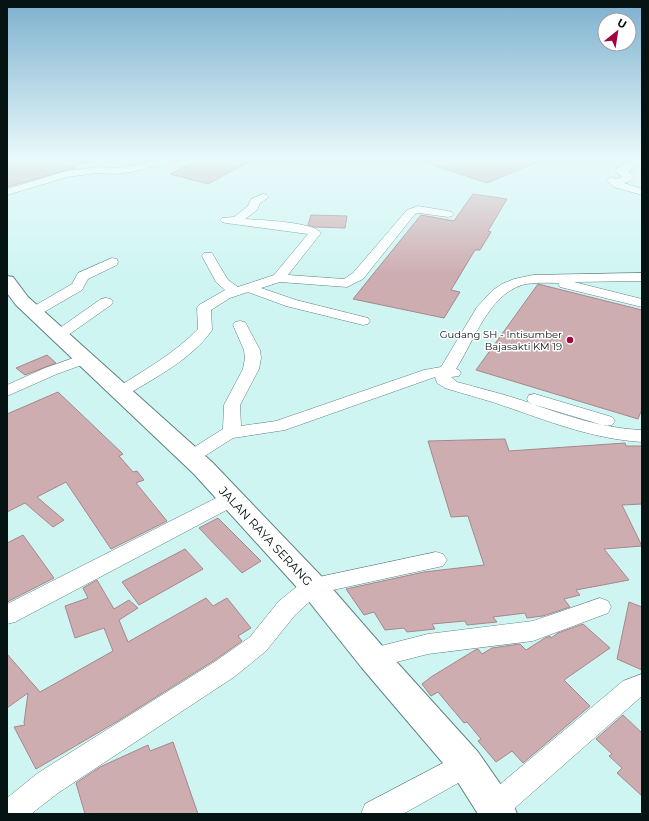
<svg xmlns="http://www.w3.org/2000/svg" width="649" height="821" font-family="Montserrat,sans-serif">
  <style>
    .building { fill: #ceadb1; stroke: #a7878b }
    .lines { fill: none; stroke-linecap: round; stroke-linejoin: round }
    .minor-casing { stroke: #5f8281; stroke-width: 1 }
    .highway-casing { stroke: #5f8281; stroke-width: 2 }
    .minor { fill: #fff; fill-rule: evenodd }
    .highway { fill: #fff; fill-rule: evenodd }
    .poi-dot { fill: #a10440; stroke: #fff; stroke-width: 1.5 }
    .labels { text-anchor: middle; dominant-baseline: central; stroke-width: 3; stroke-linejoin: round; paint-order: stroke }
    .poi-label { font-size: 10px; fill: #061313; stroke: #fff; text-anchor: end }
    .near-street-label { font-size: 12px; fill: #061313; stroke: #fff }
  </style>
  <rect width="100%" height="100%" fill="#cff5f3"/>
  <path class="building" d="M7 159H88V162L71 167 74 168 7 187Z
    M200 159H254L208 184 170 174Z
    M422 159H544L487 183 421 161Z
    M473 194 507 199 488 231 491 232 480 250H475L451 290 460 292 444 318 353 299 421 215 454 221Z
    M311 215 347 216 345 228 314 227 308 225Z
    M538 284 642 310V409L638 419 476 370Z
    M47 355 56 363 25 375 16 368Z
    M58 392 123 454 119 456 133 472 137 471 144 480 136 483 167 521 111 549 66 482 37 497 64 520 53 527 25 503 7 512V414Z
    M505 439 509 451 625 443 626 446H642V504L622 505 642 546 604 549 629 580 576 590 580 595 564 599 570 607 543 616 527 618 525 613 493 617 497 622 467 625 465 621 432 624 435 629 407 632 404 628 385 630 374 612 364 615 346 589 424 572 484 565 468 516 451 517 428 441Z
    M218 518 261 561 242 573 199 528Z
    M23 535 54 578 7 602V543Z
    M185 549 203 569 139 605 122 582Z
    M97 580 114 609 129 600 138 608 119 620 128 642 206 598 213 606 227 598 251 628 238 636 242 641 215 660 118 721 36 769 14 727 25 725 24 723 28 693 7 708V654L40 692 113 651 104 628 75 638 65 606 88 598 83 588Z
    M629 602 642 607V670L617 659Z
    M583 624 610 648 564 680 590 706 523 763 512 751 496 762 478 741 481 739 467 722 464 723 438 692 431 696 422 684 431 677 475 650 478 649 482 654 492 648 520 644 526 650 545 638 550 636 551 638 558 633Z
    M623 715 642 733V796L617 773 622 768 609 756 612 754 596 739Z
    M173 742 198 814H85L76 783 100 767 148 745 150 751Z"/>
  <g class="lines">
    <defs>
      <path id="minor" d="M159 159H178L177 161 131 172 115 174 97 173 67 177 7 195V189L66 171 97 167 115 168 131 166Z
        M634 159H642V163L628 171 634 178 633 180 624 183 642 189V195L614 187 606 180 611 177 616 179 622 177 615 171 616 169Z
        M263 194 267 195 269 197 260 203 257 210 245 219C260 220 314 222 321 233L288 275 344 279 353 273 407 210 418 206 448 211 452 212 454 214 452 216 448 217 419 213 415 214 363 279 347 287 280 282 261 288 296 300 368 318 370 321 368 324 363 325 286 306 248 292 230 298 211 310 212 330C192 359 156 377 127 395L121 397 115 395 113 392 115 389C144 370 174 354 198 329L197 308 199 305 225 290 216 282 202 256 204 253H212L228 280 238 287 274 275 308 234 226 223 222 222 220 220 222 218 234 217 248 206 251 199Z
        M112 258 117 259 118 262 117 265 88 279 82 290 39 315 34 316 29 315 27 312 29 309 72 284 78 273Z
        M642 273V281L574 282 642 299V307L560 287 558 284 559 283C547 283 534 282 522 285 488 296 474 341 456 369L459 370 461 373 459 376 451 377 457 382C478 388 500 393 521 400 561 414 599 428 642 430V442C595 439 553 423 510 408 488 400 467 395 445 388L437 383 435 377 285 430 233 438 197 461 191 463 185 461 182 457 185 453 223 429 224 405 243 369 245 358 244 350 233 325 235 322 240 321 245 322 260 350 261 358 259 369 240 405 241 426 276 421 424 370 441 367 477 307 493 290 502 284 514 279 533 275Z
        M106 298 111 299 113 302 111 305 64 338 59 339 54 338 52 335 54 332 101 299Z
        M85 354 90 356 93 359 90 362 57 374 7 396V385L45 368Z
        M535 394 612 417 615 421 612 425 606 426 529 403 527 399 529 395Z
        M231 492 238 494 241 499 238 504 15 622 7 624V604L224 494Z
        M436 552 443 554 447 560 443 566 319 593 295 615 266 651 234 677 58 793 31 814H7V798L38 773 216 661 250 637 279 601 305 580Z
        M600 598 608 601 611 607 608 613 533 641 428 654 373 668 365 665 361 658 365 651 373 648 428 634 533 621Z
        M642 674V696L508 814H484L481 807 485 797 623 681Z
        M466 751 476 755 479 764 476 773 403 814H361L365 804Z"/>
      <path id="highway" d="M7 276 13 277 28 297 212 462 323 578 384 648 478 752 512 801 517 814H478L454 776 362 668 303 594 194 474 16 305 7 293Z"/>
    </defs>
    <use href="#minor" class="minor-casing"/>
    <use href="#highway" class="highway-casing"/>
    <use href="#minor" class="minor"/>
    <use href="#highway" class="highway"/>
  </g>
  <linearGradient id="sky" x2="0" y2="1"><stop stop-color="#7db0cf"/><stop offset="0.58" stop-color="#e9fafa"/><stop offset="1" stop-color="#e9fafa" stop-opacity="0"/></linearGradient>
  <rect width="649" height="274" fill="url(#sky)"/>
  <circle class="poi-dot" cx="570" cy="340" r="4"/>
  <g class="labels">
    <g class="poi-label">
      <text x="562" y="334">Gudang SH - Intisumber<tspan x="562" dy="12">Bajasakti KM 19</tspan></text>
    </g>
    <g class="near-street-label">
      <text transform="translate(266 536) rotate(47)">JALAN RAYA SERANG</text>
    </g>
  </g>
  <rect width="649" height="821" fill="none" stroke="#061313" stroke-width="16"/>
  <g transform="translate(617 32) rotate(30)"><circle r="19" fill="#ffffff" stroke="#9ba1a1"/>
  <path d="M0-3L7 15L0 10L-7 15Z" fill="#a10440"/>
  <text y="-6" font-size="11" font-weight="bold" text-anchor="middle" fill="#061313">U</text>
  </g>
</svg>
